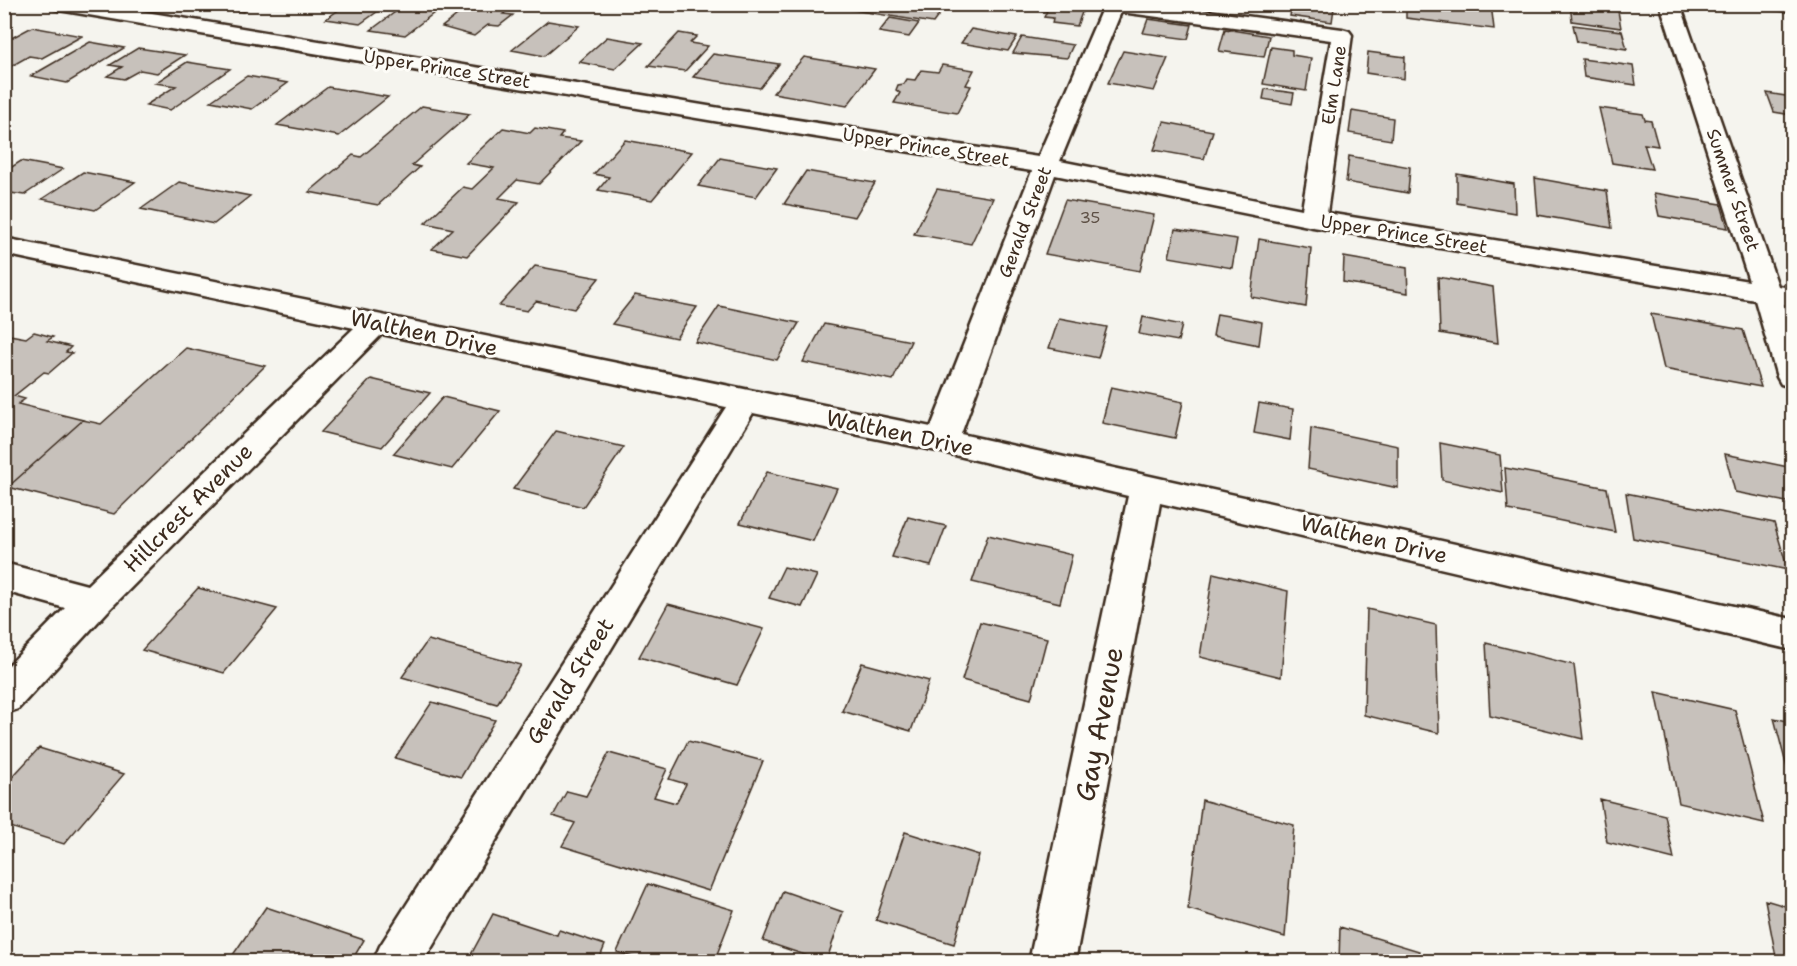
<svg xmlns="http://www.w3.org/2000/svg" width="1797" height="966" font-family="'Shantell Sans',sans-serif">
  <style>
    .building { fill: #c7c1bb; stroke: #3b2a1e; stroke-width: 1.5 }
    .lines { fill: none; stroke-linecap: round; stroke-linejoin: round }
    .minor-casing { stroke: #3b2a1e; stroke-width: 5 }
    .minor { fill: #fdfcf7; fill-rule: evenodd }
    .labels { text-anchor: middle; dominant-baseline: central; stroke-width: 6; stroke-linejoin: round; paint-order: stroke }
    .far-number-label { font-size: 16px; fill: #5e5045 }
    .far-street-label { font-size: 18px; fill: #3b2a1e; stroke: #fdfcf7 }
    .street-label { font-size: 22px; fill: #3b2a1e; stroke: #fdfcf7 }
    .near-street-label { font-size: 27px; fill: #3b2a1e; stroke: #fdfcf7 }
  </style>
  <rect width="100%" height="100%" fill="#f5f4ee"/>
  <filter id="ink" filterUnits="userSpaceOnUse"><feTurbulence type="fractalNoise" baseFrequency=".0167" numOctaves="2"/><feDisplacementMap in="SourceGraphic" scale="12" xChannelSelector="R" yChannelSelector="G"/><feConvolveMatrix kernelMatrix="1 2 1 2 8 2 1 2 1" color-interpolation-filters="sRGB"/></filter>
  <g filter="url(#ink)">
    <path class="building" d="M203 4H255L243 12Z
      M347 4H388L360 24 326 19Z
      M406 4H446L405 35 371 30Z
      M471 4 508 10 503 14 513 15 499 26 488 25 474 36 442 27Z
      M850 4H947L933 23 847 9Z
      M1039 4H1085L1077 26 1052 23 1053 18 1044 17 1047 11 1036 10Z
      M1292 4 1334 8 1332 22 1290 16Z
      M1406 4H1491L1494 29 1406 18Z
      M1570 4 1618 11 1621 28 1572 21Z
      M1748 4H1792V13L1749 7Z
      M890 18 919 23 909 37 879 32Z
      M1148 19 1192 25 1188 39 1143 33Z
      M548 21 579 26 544 56 512 50Z
      M1573 25 1622 31 1627 49 1577 42Z
      M32 27 82 36 42 58 29 56 8 68 4 67V42Z
      M971 29 1017 37 1008 51 961 43Z
      M1225 29 1269 36 1264 57 1219 51Z
      M679 33 697 36 690 43 708 46 685 71 648 66Z
      M607 37 643 43 615 69 579 62Z
      M1022 37 1073 45 1067 58 1013 53Z
      M90 42 124 48 67 83 31 76Z
      M1271 47 1292 50V55L1311 58 1306 91 1263 84Z
      M138 48 185 55 157 73 140 70 124 79 107 76 122 67 110 65Z
      M1123 51 1168 58 1154 91 1108 83Z
      M1368 52 1405 57 1404 79 1366 73Z
      M713 54 779 64 760 88 693 77Z
      M804 57 875 69 847 106 773 93Z
      M1582 59 1633 66 1636 85 1584 77Z
      M187 62 230 69 170 110 146 105 176 86 155 83Z
      M942 65 974 70 966 85 971 86 957 113 894 103 900 93 896 90 898 85 904 84 907 79 915 80 921 70 938 72Z
      M247 76 288 83 252 109 211 101Z
      M328 87 388 97 339 136 277 125Z
      M1265 89 1294 93 1292 104 1263 99Z
      M1767 93 1792 97V115L1774 112Z
      M422 106 470 114 412 165 420 167 378 205 309 192 353 155 361 157Z
      M1599 108 1643 114 1645 120 1651 121 1658 146 1644 144 1652 169 1612 163Z
      M1352 111 1393 118 1391 140 1349 133Z
      M1164 122 1213 131 1204 159 1154 150Z
      M503 128 530 133 535 128 563 133 559 138 581 141 539 184 517 180 499 198 519 202 467 256 432 249 453 229 425 223 463 187 472 189 494 168 466 163Z
      M625 140 692 152 652 200 598 190 609 177 594 174Z
      M1349 156 1410 167 1408 193 1346 182Z
      M720 158 777 168 756 197 698 186Z
      M21 161 63 169 24 195 4 192V172Z
      M806 171 875 183 855 217 784 204Z
      M83 172 135 182 95 210 42 199Z
      M1457 174 1514 184 1515 213 1457 203Z
      M1535 178 1607 191 1612 228 1538 215Z
      M179 182 250 196 214 224 141 209Z
      M937 189 993 198 971 244 914 234Z
      M1654 193 1721 204 1728 228 1659 216Z
      M1065 200 1154 215 1140 271 1045 254Z
      M1175 229 1237 239 1232 268 1169 257Z
      M1259 239 1311 248 1306 307 1251 297Z
      M1344 257 1407 268 1408 293 1343 282Z
      M535 266 599 278 574 309 536 301 527 311 499 306Z
      M1438 277 1493 287 1498 343 1440 333Z
      M635 295 697 307 676 338 612 324Z
      M719 306 799 323 777 360 695 342Z
      M1217 314 1262 322 1259 345 1213 336Z
      M1651 314 1743 330 1761 387 1664 369Z
      M1143 317 1182 325 1178 341 1139 334Z
      M1059 318 1107 327 1098 358 1049 348Z
      M824 324 911 341 893 380 803 362Z
      M34 332 53 337 47 341 71 347 66 352 72 353 49 373 44 372 14 396 25 399 18 404 83 420 8 487 4 486V334L26 338Z
      M186 348 265 366 114 514 8 487 83 420 101 424Z
      M371 379 430 393 382 447 321 432Z
      M1111 387 1183 402 1175 438 1102 423Z
      M443 397 500 411 452 469 393 454Z
      M1259 403 1293 409 1290 440 1254 433Z
      M1311 428 1398 446V488L1308 469Z
      M556 431 624 447 583 507 513 489Z
      M1440 443 1500 455 1503 493 1442 480Z
      M1725 454 1788 467 1792 480V503L1735 492Z
      M1505 468 1607 488 1615 532 1508 510Z
      M767 472 837 488 813 541 740 523Z
      M1626 493 1774 523 1788 570 1633 538Z
      M908 517 946 526 931 566 892 557Z
      M988 535 1072 555 1060 603 972 582Z
      M784 567 817 575 802 607 769 598Z
      M1213 573 1288 591 1281 677 1200 657Z
      M198 588 277 609 224 673 142 650Z
      M668 604 764 629 737 685 639 657Z
      M1367 609 1436 625 1439 733 1364 715Z
      M980 622 1047 638 1031 699 962 680Z
      M428 640 521 665 497 704 402 677Z
      M1486 643 1574 665 1583 739 1490 716Z
      M862 663 929 681 911 731 842 711Z
      M1656 692 1735 710 1764 823 1679 803Z
      M432 702 495 720 461 777 395 758Z
      M1774 718 1792 722V787Z
      M688 741 763 761 709 891 562 846 575 823 553 816 567 791 586 796 609 753 667 769 654 797 676 803 686 784 669 779Z
      M39 748 124 774 64 844 4 825V786Z
      M1600 799 1665 815 1674 859 1607 842Z
      M1202 800 1294 825 1285 937 1188 909Z
      M905 832 979 855 954 944 876 920Z
      M648 884 734 910 714 962H648L617 952Z
      M783 891 843 912 826 962 763 941Z
      M1765 900 1792 908V962H1777Z
      M266 907 364 940 351 962H228Z
      M493 914 557 935 559 930 605 945 598 962H467Z
      M1340 927 1419 951V962H1339Z"/>
    <g class="lines">
      <defs>
        <path id="minor" d="M49 4H98L720 108 1038 157 1104 4H1156L1342 29 1349 31 1352 35 1327 213 1749 281 1660 4H1680L1778 286 1792 288V306L1784 304 1792 330V387L1781 384 1777 377 1755 300 1313 227 1055 175 961 434 1792 619V650L1160 503 1075 962H1029L1128 496 942 452 753 413 423 962H373L380 946 726 407 382 334 107 612 18 709 4 714V670L65 608 4 591V563L87 585 354 328 4 254V238L931 427 1032 171 720 122 59 10 52 8ZM1121 12 1331 40 1302 209 1060 161Z"/>
      </defs>
      <use href="#minor" class="minor-casing"/>
      <use href="#minor" class="minor"/>
    </g>
  </g>
  <g class="labels">
    <g class="far-number-label">
      <text x="1090" y="217">35</text>
    </g>
    <g class="far-street-label">
      <text transform="translate(447 69) rotate(9)">Upper Prince Street</text>
      <text transform="translate(1334 85) rotate(-81)">Elm Lane</text>
      <text transform="translate(926 147) rotate(9)">Upper Prince Street</text>
      <text transform="translate(1733 190) rotate(71)">Summer Street</text>
      <text transform="translate(1025 222) rotate(-69)">Gerald Street</text>
      <text transform="translate(1404 234) rotate(9)">Upper Prince Street</text>
    </g>
    <g class="street-label">
      <text transform="translate(424 333) rotate(12)">Walthen Drive</text>
      <text transform="translate(900 433) rotate(12)">Walthen Drive</text>
      <text transform="translate(188 508) rotate(-45)">Hillcrest Avenue</text>
      <text transform="translate(1374 539) rotate(13)">Walthen Drive</text>
      <text transform="translate(570 681) rotate(-58)">Gerald Street</text>
    </g>
    <g class="near-street-label">
      <text transform="translate(1099 724) rotate(-79)">Gay Avenue</text>
    </g>
  </g>
  <rect width="1797" height="966" fill="none" stroke="#fdfcf7" stroke-width="24"/>
  <rect x="12" y="12" width="1773" height="942" fill="none" stroke="#3b2a1e" stroke-width="2" filter="url(#ink)"/>
</svg>
